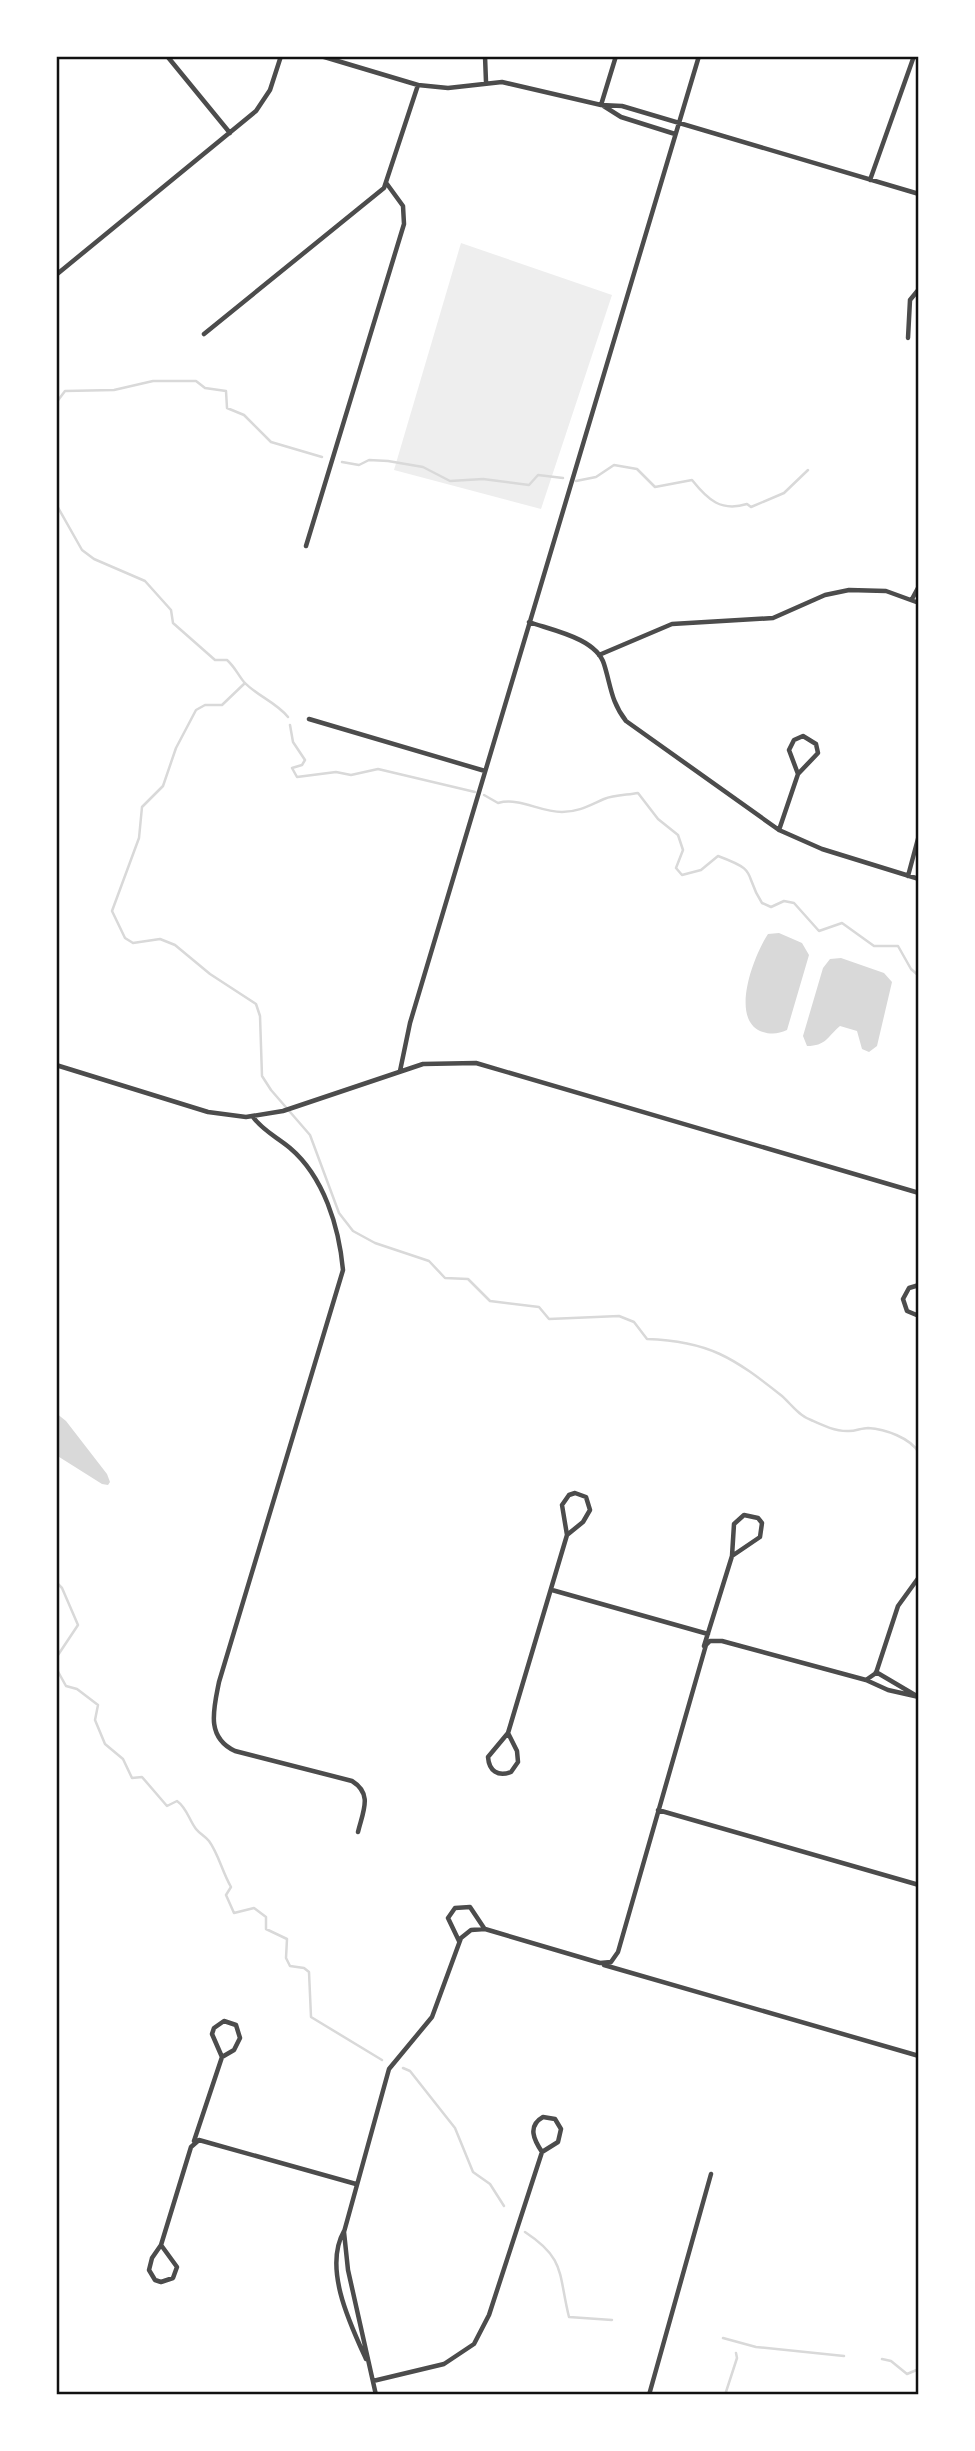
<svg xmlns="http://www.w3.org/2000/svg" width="975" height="2451" font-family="'Fira Sans Condensed',sans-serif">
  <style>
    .green { fill: #eee }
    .water { fill: #d9d9d9 }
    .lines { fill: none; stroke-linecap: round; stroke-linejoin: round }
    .stream { stroke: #d9d9d9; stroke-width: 2.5 }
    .minor { stroke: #4c4c4c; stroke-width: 4.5 }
    .neatline { fill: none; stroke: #111; stroke-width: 2.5 }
  </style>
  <rect width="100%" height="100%" fill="#fff"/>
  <path class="green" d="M461 243 612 295 541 509 394 470Z"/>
  <path class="water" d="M779 933 802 943 809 955 787 1030C778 1034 771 1035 760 1031 730 1017 754 955 768 934Z
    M841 958 884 973 892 982 877 1046 869 1052 862 1049 857 1031 840 1026C827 1037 826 1046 807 1046L803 1036 823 968 830 959Z
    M56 1413 66 1421 107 1474 110 1482 108 1485 102 1484 56 1455Z"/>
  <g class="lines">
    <path class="stream" d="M56 403 65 391 114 390 153 381H196L205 388 226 391 227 408 244 415 271 442 322 457
      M342 462 359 465 369 460 388 461 423 467 450 481 483 479 529 485 538 475 563 478
      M576 481 596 477 614 465 637 469 655 487 692 480C708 500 721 512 747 504L751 507 784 493 808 470
      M56 504 82 550 94 559 145 581 171 610 173 623 215 660H227C235 667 238 675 244 682 257 696 276 702 288 717
      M245 683 222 705H205L196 710 176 748 163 786 142 807 139 838 112 911 125 938 133 943 160 939 175 945 210 974 256 1004 260 1016 262 1076 271 1090 310 1135 339 1213 353 1231 375 1243 429 1261 445 1278 468 1279 490 1301 539 1307 549 1319 619 1316 634 1322 647 1339C709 1341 734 1358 782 1396 791 1404 799 1416 811 1420 822 1425 834 1431 847 1431 854 1432 861 1428 868 1428 885 1429 911 1438 919 1453
      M290 725 293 742 305 760 302 765 292 768 297 777 336 772 351 775 378 769 475 792
      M484 795 498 803C520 797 539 812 562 812 579 812 590 805 604 799 614 795 627 795 638 793L658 819 678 835 683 850 676 868 682 875 701 870 718 856C761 872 742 872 762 903L771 907 784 901 794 903 819 931 842 923 874 946H898L911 969 919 976
      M56 1582 62 1588 78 1625 56 1658
      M56 1668 66 1686 77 1689 98 1705 95 1720 105 1744 123 1759 132 1778 142 1777 167 1806 177 1801C187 1808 189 1820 196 1829 200 1834 205 1836 209 1841 218 1853 222 1871 231 1887L226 1895 234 1913 254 1908 266 1917V1929L287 1939 286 1958 290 1966 304 1968 309 1972 311 2017 382 2060
      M403 2068 410 2071 455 2128 473 2172 490 2184 504 2206
      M525 2232C566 2259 558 2273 569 2317L612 2320
      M723 2338 756 2347 844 2356
      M882 2359 891 2361 907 2374 919 2369
      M725 2395 737 2358 736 2353"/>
    <path class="minor" d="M167 56 230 133
      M321 56 418 85 448 88 502 82 601 105 622 106 919 194
      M485 56 486 82
      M601 105 616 56
      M602 105 621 117 675 134
      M870 180 914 56
      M56 275 256 111 270 90 281 56
      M204 334 384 188 418 85
      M908 338 910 300 919 289
      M306 546 404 224 403 206 387 184
      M912 599 919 586
      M529 622C551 630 596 638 604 664 611 686 611 702 626 721L779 830 822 849 919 879
      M599 655 672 624 773 618 825 595 849 590 886 591 919 603
      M309 719 485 771
      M803 736 816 744 818 753 798 774 789 750 794 740Z
      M779 830 798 774
      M908 876 919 835
      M56 1065 208 1112 246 1117 283 1111 423 1064 476 1063 919 1193
      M400 1071 410 1023 699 56
      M253 1117C263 1131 277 1137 290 1148 324 1177 339 1227 343 1270L219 1682C214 1708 205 1737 235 1751L352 1781C373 1794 363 1811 358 1832
      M919 1285 909 1288 903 1299 907 1311 919 1316
      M575 1493 586 1497 590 1510 583 1522 567 1535 562 1505 569 1495Z
      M744 1515 758 1518 762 1523 760 1537 732 1556 734 1524Z
      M552 1590 708 1634
      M704 1646 732 1556
      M876 1672 915 1695
      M866 1680 888 1690 919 1697
      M508 1733 567 1535
      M508 1733 517 1751 518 1762 511 1772C498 1777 489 1771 488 1757Z
      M658 1810 919 1885
      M459 1941 448 1918 455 1908 470 1907 484 1928
      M604 1965 919 2056
      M224 2021 236 2025 240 2038 234 2050 222 2057 212 2034 214 2028Z
      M543 2117 555 2119 561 2129 558 2142 542 2152C534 2140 527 2126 543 2117Z
      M194 2141 222 2057
      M344 2231C323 2268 350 2324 366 2359
      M161 2245 191 2147 199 2140 356 2184
      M161 2245 177 2267 173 2278 161 2282 155 2280 149 2270 152 2258Z
      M373 2381 444 2364 474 2344 489 2315 542 2152
      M376 2395 348 2270 344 2232 389 2069 432 2017 461 1938 471 1930 485 1929 600 1963 611 1962 618 1952 706 1645 710 1641H722L866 1680 876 1673 898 1606 919 1577
      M649 2395 711 2174"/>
  </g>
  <rect width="975" height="2451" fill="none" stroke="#ffffff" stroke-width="116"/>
  <rect x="58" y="58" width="859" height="2335" class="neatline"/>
</svg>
